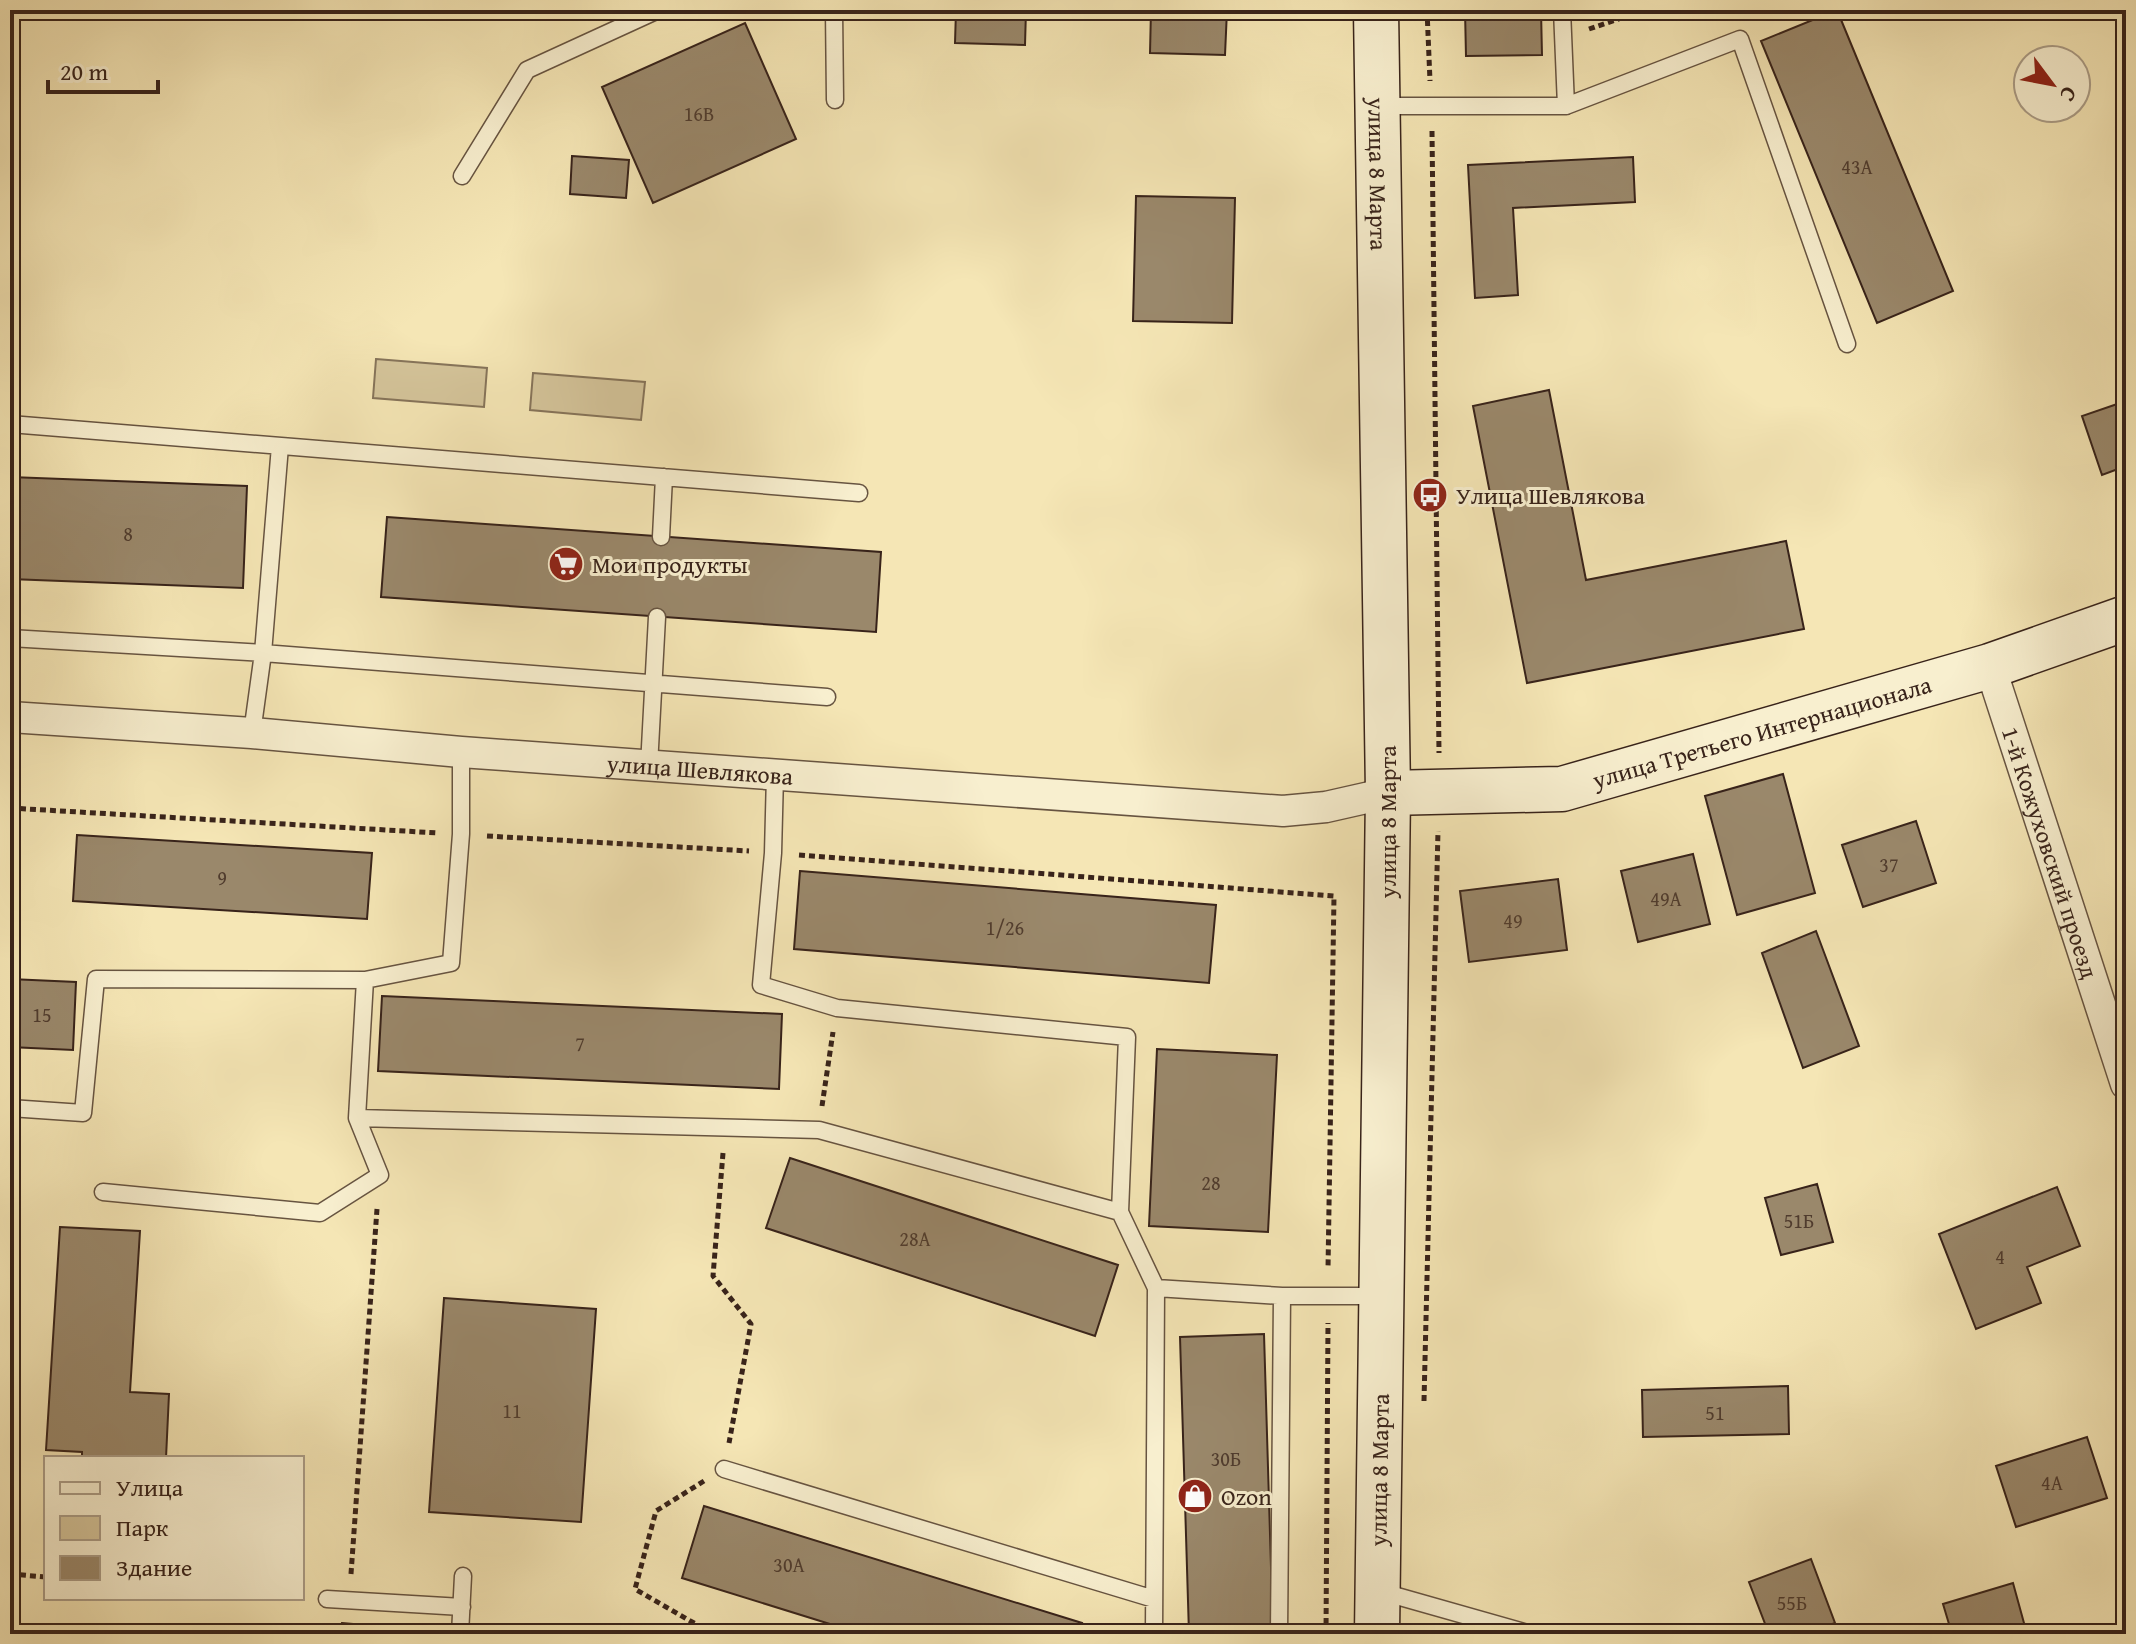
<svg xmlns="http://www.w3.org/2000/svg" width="2136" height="1644" font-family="'Gentium Book Plus',serif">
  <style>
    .green { fill: #d5c59b; stroke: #86745a; stroke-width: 2 }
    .building { fill: #9a886b; stroke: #38231a; stroke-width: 2 }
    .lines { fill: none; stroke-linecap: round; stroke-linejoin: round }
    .lane-casing { stroke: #675441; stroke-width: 19 }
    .street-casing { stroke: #675441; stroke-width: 33 }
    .secondary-casing { stroke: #38231a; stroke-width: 47 }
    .path { stroke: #38231a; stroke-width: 5; stroke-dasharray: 6 4; stroke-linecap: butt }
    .lane { stroke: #f8efcf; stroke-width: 16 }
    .street { stroke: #f8efcf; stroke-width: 30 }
    .secondary { stroke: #f8efcf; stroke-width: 44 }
    .labels { text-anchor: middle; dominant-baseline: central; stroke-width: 6; stroke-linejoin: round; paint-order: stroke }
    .number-label { font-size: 20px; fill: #503c2e }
    .street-label { font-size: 24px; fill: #38231a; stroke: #f8efcf }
    .poi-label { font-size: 24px; fill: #38231a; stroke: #f8efcf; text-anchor: start }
  </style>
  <rect width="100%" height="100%" fill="#f5e6b5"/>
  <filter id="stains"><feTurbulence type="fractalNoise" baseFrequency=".0025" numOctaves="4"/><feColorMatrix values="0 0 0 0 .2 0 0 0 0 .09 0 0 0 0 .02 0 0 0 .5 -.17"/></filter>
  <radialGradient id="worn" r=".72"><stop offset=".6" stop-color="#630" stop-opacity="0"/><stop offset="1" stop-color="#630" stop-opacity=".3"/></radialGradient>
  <path class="green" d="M376 359 487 368 484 407 373 398Z
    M533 373 645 382 641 420 530 410Z"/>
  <path class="building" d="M956 10H1026L1025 45 955 43Z
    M1151 10H1227L1225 55 1150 53Z
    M1465 10H1541L1542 55 1466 56Z
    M1837 10 1953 291 1877 323 1761 41Z
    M745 23 796 139 653 203 602 87Z
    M572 156 629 160 626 198 570 194Z
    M1633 157 1635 202 1513 208 1518 295 1475 298 1468 165Z
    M1136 196 1235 198 1232 323 1133 321Z
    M1549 390 1586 580 1786 541 1804 629 1527 683 1473 406Z
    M2126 401V466L2102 475 2082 416Z
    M10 477 247 486 243 588 10 579Z
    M387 517 881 552 876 632 381 597Z
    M1783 774 1815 893 1737 915 1705 796Z
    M1916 821 1936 883 1863 907 1842 845Z
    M77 835 372 853 367 919 73 901Z
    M1693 854 1710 924 1638 942 1621 871Z
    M800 871 1216 905 1209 983 794 949Z
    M1558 879 1567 950 1469 962 1460 891Z
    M1816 931 1859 1046 1803 1068 1762 953Z
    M10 979 76 982 73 1050 10 1047Z
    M382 996 782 1014 779 1089 378 1071Z
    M1157 1049 1277 1055 1268 1232 1149 1226Z
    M790 1158 1118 1265 1095 1336 766 1228Z
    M1817 1184 1833 1242 1781 1255 1765 1198Z
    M2057 1187 2080 1246 2027 1267 2041 1303 1976 1329 1939 1234Z
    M60 1227 140 1231 130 1392 169 1394 166 1458H82V1452L46 1450Z
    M444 1298 596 1309 581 1522 429 1512Z
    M1264 1334 1273 1634H1189L1180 1337Z
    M1788 1386 1789 1434 1643 1437 1642 1390Z
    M2087 1437 2107 1498 2016 1527 1996 1466Z
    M704 1506 1082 1623 1078 1634H862L682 1578Z
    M1811 1559 1835 1623 1806 1634H1769L1749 1582Z
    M2013 1583 2027 1634H1952L1943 1604Z
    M342 1623 409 1629V1634H341Z"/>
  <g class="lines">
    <defs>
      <path id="lane" d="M834 10 835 100
        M1562 10 1566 106
        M1379 106H1566L1740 39 1847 344
        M462 176 527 70 658 10
        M10 424 859 493
        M661 537 664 477
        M10 638 263 653 827 697
        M252 733 263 653 280 446
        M649 766 657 617
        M775 775 773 853 761 985 837 1008 1127 1037 1120 1212 1156 1288
        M10 1108 83 1113 96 979 365 980
        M357 1118 819 1130 1120 1212
        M103 1192 320 1213 380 1175 357 1118 365 980 451 963 461 834V752
        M724 1469 1154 1599
        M1379 1591 1531 1634
        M327 1599 462 1607
        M460 1634 463 1576
        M1154 1634 1156 1288 1282 1296
        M1279 1634 1282 1296H1380"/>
      <g id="street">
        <path id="s1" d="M1990 666 2126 1084"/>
        <path id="s2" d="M10 717 252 733 461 752 1283 811 1326 807 1388 793"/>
      </g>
      <g id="secondary">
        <path id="s3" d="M1376 10 1388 793 1377 1634"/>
        <path id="s4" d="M1388 793 1562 789 1990 666 2126 618"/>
      </g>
    </defs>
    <use href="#lane" class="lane-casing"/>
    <use href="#street" class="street-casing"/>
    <use href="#secondary" class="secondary-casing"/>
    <path class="path" d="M1427 10 1430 81
      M1589 29 1645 10
      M1432 131 1439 753
      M10 808 438 833
      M487 836 749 851
      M799 855 1334 896 1328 1269
      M822 1106 833 1032
      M723 1153 713 1276 751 1324 729 1443
      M1424 1401 1438 831
      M704 1481 656 1511 635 1589 713 1634
      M10 1574 46 1577
      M351 1574 377 1209
      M1326 1634 1328 1323"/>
    <use href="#lane" class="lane"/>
    <use href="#street" class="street"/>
    <use href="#secondary" class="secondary"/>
  </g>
  <defs>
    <symbol id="bus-disc" viewBox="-11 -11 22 22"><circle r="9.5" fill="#8f2418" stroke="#f8efcf"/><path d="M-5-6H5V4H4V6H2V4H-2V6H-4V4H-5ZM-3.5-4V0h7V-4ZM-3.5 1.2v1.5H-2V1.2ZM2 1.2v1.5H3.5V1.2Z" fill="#fff"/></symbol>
    <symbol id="supermarket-disc" viewBox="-11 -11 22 22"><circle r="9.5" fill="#8f2418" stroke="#f8efcf"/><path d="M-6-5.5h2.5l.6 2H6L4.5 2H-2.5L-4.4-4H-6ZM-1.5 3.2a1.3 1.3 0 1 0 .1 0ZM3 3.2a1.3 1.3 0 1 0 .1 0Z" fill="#fff"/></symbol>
    <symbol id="shop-disc" viewBox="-11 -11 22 22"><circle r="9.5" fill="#8f2418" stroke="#f8efcf"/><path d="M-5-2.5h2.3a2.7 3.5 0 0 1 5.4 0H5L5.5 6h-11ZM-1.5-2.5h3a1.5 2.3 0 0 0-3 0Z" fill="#fff"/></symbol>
  </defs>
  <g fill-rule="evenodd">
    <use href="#bus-disc" x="1410" y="475" width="40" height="40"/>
    <use href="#supermarket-disc" x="546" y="544" width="40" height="40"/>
    <use href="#shop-disc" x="1175" y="1476" width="40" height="40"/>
  </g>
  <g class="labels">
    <g class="number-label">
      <text x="699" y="113">16В</text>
      <text x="1857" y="166">43А</text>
      <text x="128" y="533">8</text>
      <text x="1889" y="864">37</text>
      <text x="222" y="877">9</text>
      <text x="1666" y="898">49А</text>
      <text x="1513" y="920">49</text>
      <text x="1005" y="927">1/26</text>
      <text x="42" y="1014">15</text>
      <text x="580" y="1043">7</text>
      <text x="1211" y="1182">28</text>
      <text x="1799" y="1220">51Б</text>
      <text x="915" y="1238">28А</text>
      <text x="2000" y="1256">4</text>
      <text x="512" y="1410">11</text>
      <text x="1715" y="1412">51</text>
      <text x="1226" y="1458">30Б</text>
      <text x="2052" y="1482">4А</text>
      <text x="789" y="1564">30А</text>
      <text x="1792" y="1602">55Б</text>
    </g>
    <g class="street-label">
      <text stroke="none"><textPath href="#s3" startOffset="164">улица 8 Марта</textPath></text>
      <text stroke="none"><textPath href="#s4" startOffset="382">улица Третьего Интернационала</textPath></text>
      <text stroke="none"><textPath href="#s2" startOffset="692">улица Шевлякова</textPath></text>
      <text transform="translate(1387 822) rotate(-90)">улица 8 Марта</text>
      <text stroke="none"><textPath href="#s1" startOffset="196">1-й Кожуховский проезд</textPath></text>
      <text transform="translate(1379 1470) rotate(-89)">улица 8 Марта</text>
    </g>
    <g class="poi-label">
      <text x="1456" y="495">Улица Шевлякова</text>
      <text x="592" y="564">Мои продукты</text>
      <text x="1221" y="1496">Ozon</text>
    </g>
  </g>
  <rect width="2136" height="1644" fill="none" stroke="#f5e6b5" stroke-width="40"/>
  <rect x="12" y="12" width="2112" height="1620" fill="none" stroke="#38231a" stroke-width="4"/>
  <rect x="20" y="20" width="2096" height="1604" fill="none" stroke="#38231a" stroke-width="2"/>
  <rect x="44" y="1456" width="260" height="144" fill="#f8efcf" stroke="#ab9d87" stroke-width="2"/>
  <rect x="60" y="1482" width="40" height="12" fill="#f8efcf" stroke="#ab9d87" stroke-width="2"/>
  <text x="116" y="1496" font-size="24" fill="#38231a">Улица</text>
  <rect x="60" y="1516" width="40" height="24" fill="#d5c59b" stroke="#ab9d87" stroke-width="2"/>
  <text x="116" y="1536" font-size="24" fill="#38231a">Парк</text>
  <rect x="60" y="1556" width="40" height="24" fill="#9a886b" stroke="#ab9d87" stroke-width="2"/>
  <text x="116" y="1576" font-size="24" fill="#38231a">Здание</text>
  <g transform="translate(2052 84) rotate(122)"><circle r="38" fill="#f8efcf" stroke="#ab9d87" stroke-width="2"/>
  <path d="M0-6L14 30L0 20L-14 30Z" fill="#8f2418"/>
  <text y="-12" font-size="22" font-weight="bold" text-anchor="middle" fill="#38231a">С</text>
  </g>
  <path d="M48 80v12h110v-12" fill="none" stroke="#38231a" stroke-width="4"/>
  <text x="60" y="80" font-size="24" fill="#38231a" stroke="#f8efcf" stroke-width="6" paint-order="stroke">20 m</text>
  <rect width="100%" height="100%" filter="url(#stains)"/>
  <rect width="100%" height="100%" fill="url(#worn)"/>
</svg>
